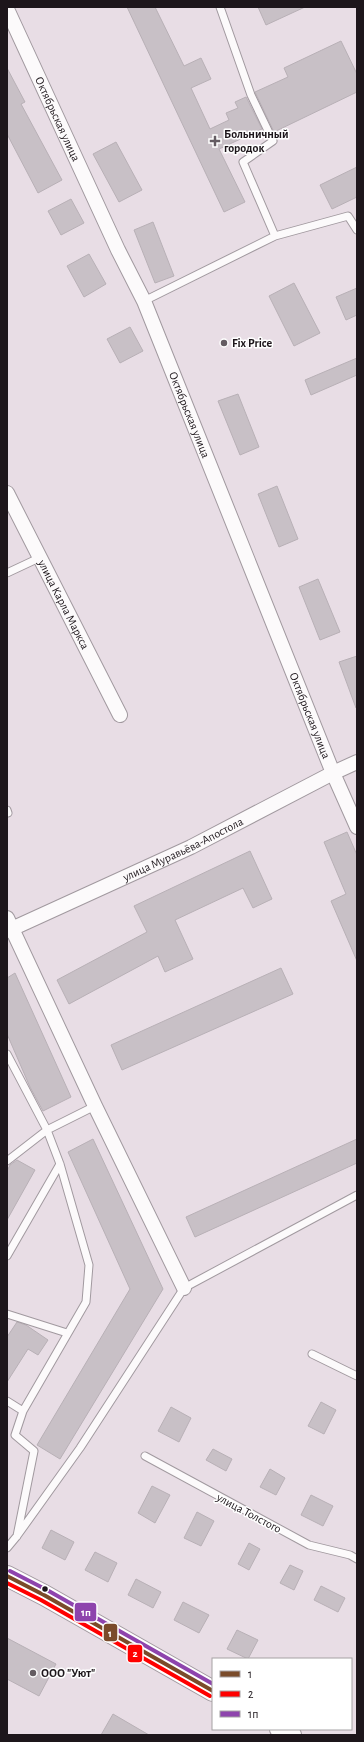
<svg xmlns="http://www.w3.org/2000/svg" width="364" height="1742" font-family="'Alegreya Sans',sans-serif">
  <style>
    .building { fill: #c8c0c6; stroke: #b8b0b6 }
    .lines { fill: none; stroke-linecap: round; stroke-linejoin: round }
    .service-casing { stroke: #a1999f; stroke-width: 9 }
    .minor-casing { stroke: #a1999f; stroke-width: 16 }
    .secondary-casing { stroke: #a1999f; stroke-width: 22 }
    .service { stroke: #fcfafb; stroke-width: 7 }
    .minor { stroke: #fcfafb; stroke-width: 14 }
    .secondary { stroke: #fcfafb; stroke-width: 20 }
    .bus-1-casing { stroke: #fff; stroke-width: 7 }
    .bus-2-casing { stroke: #fff; stroke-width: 7 }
    .bus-3-casing { stroke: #fff; stroke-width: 7 }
    .bus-1 { stroke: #7a4b2a; stroke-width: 4 }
    .bus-2 { stroke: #f00; stroke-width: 4 }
    .bus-3 { stroke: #8e44ad; stroke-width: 4 }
    .poi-dot { fill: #645c62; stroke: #fff; stroke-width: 1.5 }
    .bus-dot { fill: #1d161b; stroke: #fff; stroke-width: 1.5 }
    .labels { text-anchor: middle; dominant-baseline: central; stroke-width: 3; stroke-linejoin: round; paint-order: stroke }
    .street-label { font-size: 12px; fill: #1d161b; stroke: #fff }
    .poi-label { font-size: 12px; font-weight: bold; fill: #1d161b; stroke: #fff; text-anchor: start }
    .line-badge { stroke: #fff; stroke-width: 1.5 }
    .badge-label { font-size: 11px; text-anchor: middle; font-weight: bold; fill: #fff }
  </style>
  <rect width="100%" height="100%" fill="#e8dde5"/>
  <path class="building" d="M127 7H155L184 66 201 58 211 79 191 88 210 129 229 120 226 113 238 108 235 102 246 97 262 129 219 149 245 202 224 212Z
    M258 7H305L266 25Z
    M341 41 357 74V92L274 132 255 92 288 77 284 68Z
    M7 68 25 102 21 104 62 180 38 193 7 134Z
    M116 142 142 190 119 202 93 154Z
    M357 167V197L332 209 320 185Z
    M71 199 84 223 61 235 48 211Z
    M153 222 174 276 155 283 134 230Z
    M89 254 106 284 84 297 67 266Z
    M294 283 320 333 294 346 269 296Z
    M357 288V315L346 320 336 297Z
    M130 327 143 351 120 363 107 339Z
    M357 358V375L311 395 305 380Z
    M238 394 259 447 240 455 218 401Z
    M277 486 298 539 279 547 258 494Z
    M318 579 340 632 320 640 299 587Z
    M357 656V708H356L339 662Z
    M347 832 357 855V961L331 901 346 894 324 842Z
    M250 851 272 899 253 908 243 888 175 920 193 959 165 972 158 956 69 1004 57 980 147 932 134 906Z
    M281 968 293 994 122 1070 111 1045Z
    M15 973 71 1097 43 1111 30 1087 7 1034V978Z
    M93 1139 163 1289 60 1459 37 1445 130 1289 68 1152Z
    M357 1139V1163L195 1237 186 1217Z
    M17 1160 35 1170 7 1220V1171L10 1165Z
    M17 1322 26 1325 48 1340 38 1355 28 1349 7 1382V1337Z
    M321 1402 336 1410 324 1434 308 1426Z
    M171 1407 191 1418 179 1442 158 1431Z
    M213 1449 232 1459 226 1471 206 1460Z
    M270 1469 285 1478 276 1495 260 1487Z
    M152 1486 170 1495 155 1523 138 1513Z
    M311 1495 333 1506 323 1526 301 1515Z
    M197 1512 214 1521 201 1546 184 1538Z
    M51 1530 74 1542 65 1560 42 1548Z
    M249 1543 260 1549 249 1570 238 1564Z
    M95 1552 117 1563 108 1582 85 1570Z
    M290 1565 303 1571 294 1590 280 1583Z
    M136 1579 161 1592 153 1608 128 1595Z
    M321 1586 345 1598 338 1612 314 1600Z
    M183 1602 209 1615 199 1633 174 1620Z
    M237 1630 258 1640 248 1659 227 1649Z
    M7 1638 56 1664 39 1696 7 1679Z
    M113 1714 149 1735H101Z"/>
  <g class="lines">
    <defs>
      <path id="service" d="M275 236 348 216 357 230
        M144 301 275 236 243 162 273 141 251 95 220 7
        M7 573 39 558
        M7 810 8 813
        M7 1054 47 1130 60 1164 89 1265 86 1302 23 1411 15 1435 34 1451 17 1536
        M7 1161 47 1130 95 1106
        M7 1256 60 1164
        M7 1314 67 1333
        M312 1354 357 1376
        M7 1401 23 1411
        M145 1456 309 1545 350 1555 357 1559
        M7 1548 17 1536 80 1448 184 1288 357 1195"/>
      <g id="minor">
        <path id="s1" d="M7 9 118 250 144 301 333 773 357 827"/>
        <path id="s2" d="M7 493 120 715"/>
        <path d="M7 918 95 1106 184 1288"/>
        <path id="s3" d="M7 931 191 847 333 773 357 762"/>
      </g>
      <path id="secondary" d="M7 1576 44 1595 213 1691
        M280 1729 291 1735"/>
    </defs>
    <use href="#service" class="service-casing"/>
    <use href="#minor" class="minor-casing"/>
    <use href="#secondary" class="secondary-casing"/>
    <use href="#service" class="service"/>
    <use href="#minor" class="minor"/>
    <use href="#secondary" class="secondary"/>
    <defs>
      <path id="bus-1" d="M7 1576 44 1595 213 1691"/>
      <path id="bus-2" d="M7 1583 41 1600 210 1696"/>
      <path id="bus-3" d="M10 1571 47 1590 213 1684"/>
    </defs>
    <use href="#bus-1" class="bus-1-casing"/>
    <use href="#bus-2" class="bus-2-casing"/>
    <use href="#bus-3" class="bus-3-casing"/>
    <use href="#bus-1" class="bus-1"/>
    <use href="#bus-2" class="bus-2"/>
    <use href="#bus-3" class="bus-3"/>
  </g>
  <g class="poi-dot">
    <path d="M213 135h4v4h4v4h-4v4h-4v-4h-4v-4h4z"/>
    <circle cx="224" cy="343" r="4"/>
    <circle cx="33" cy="1673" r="4"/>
  </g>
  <circle class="bus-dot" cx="45" cy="1589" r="3.5"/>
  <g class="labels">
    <g class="street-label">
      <text stroke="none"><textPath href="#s1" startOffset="121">Октябрьская улица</textPath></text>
      <text stroke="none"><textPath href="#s1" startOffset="445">Октябрьская улица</textPath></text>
      <text stroke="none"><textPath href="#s2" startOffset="125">улица Карла Маркса</textPath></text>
      <text stroke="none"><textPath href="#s1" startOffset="769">Октябрьская улица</textPath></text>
      <text stroke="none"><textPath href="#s3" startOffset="194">улица Муравьёва-Апостола</textPath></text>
      <text transform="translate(249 1513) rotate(28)">улица Толстого</text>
    </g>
    <g class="poi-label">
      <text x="224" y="134">Больничный<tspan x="224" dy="14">городок</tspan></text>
      <text x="232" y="343">Fix Price</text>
      <text x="41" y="1673">ООО "Уют"</text>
    </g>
  </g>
  <g class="line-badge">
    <rect x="74" y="1602" width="23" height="20" rx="4" fill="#8e44ad"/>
    <rect x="103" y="1623" width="15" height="19" rx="4" fill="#7a4b2a"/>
    <rect x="127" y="1644" width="16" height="19" rx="4" fill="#f00"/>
  </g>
  <g class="badge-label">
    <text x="86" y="1616">1п</text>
    <text x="110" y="1637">1</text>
    <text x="135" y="1657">2</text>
  </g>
  <rect width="364" height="1742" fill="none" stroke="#1d161b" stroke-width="16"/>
  <rect x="212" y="1658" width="140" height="72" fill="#ffffff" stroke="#a5a2a4"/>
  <rect x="220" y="1671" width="20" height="6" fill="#7a4b2a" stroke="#a5a2a4"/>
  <text x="248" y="1678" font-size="12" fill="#1d161b">1</text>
  <rect x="220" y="1691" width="20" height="6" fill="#ff0000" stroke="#a5a2a4"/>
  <text x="248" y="1698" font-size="12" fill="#1d161b">2</text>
  <rect x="220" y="1711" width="20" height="6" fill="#8e44ad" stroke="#a5a2a4"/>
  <text x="248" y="1718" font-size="12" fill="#1d161b">1п</text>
</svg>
